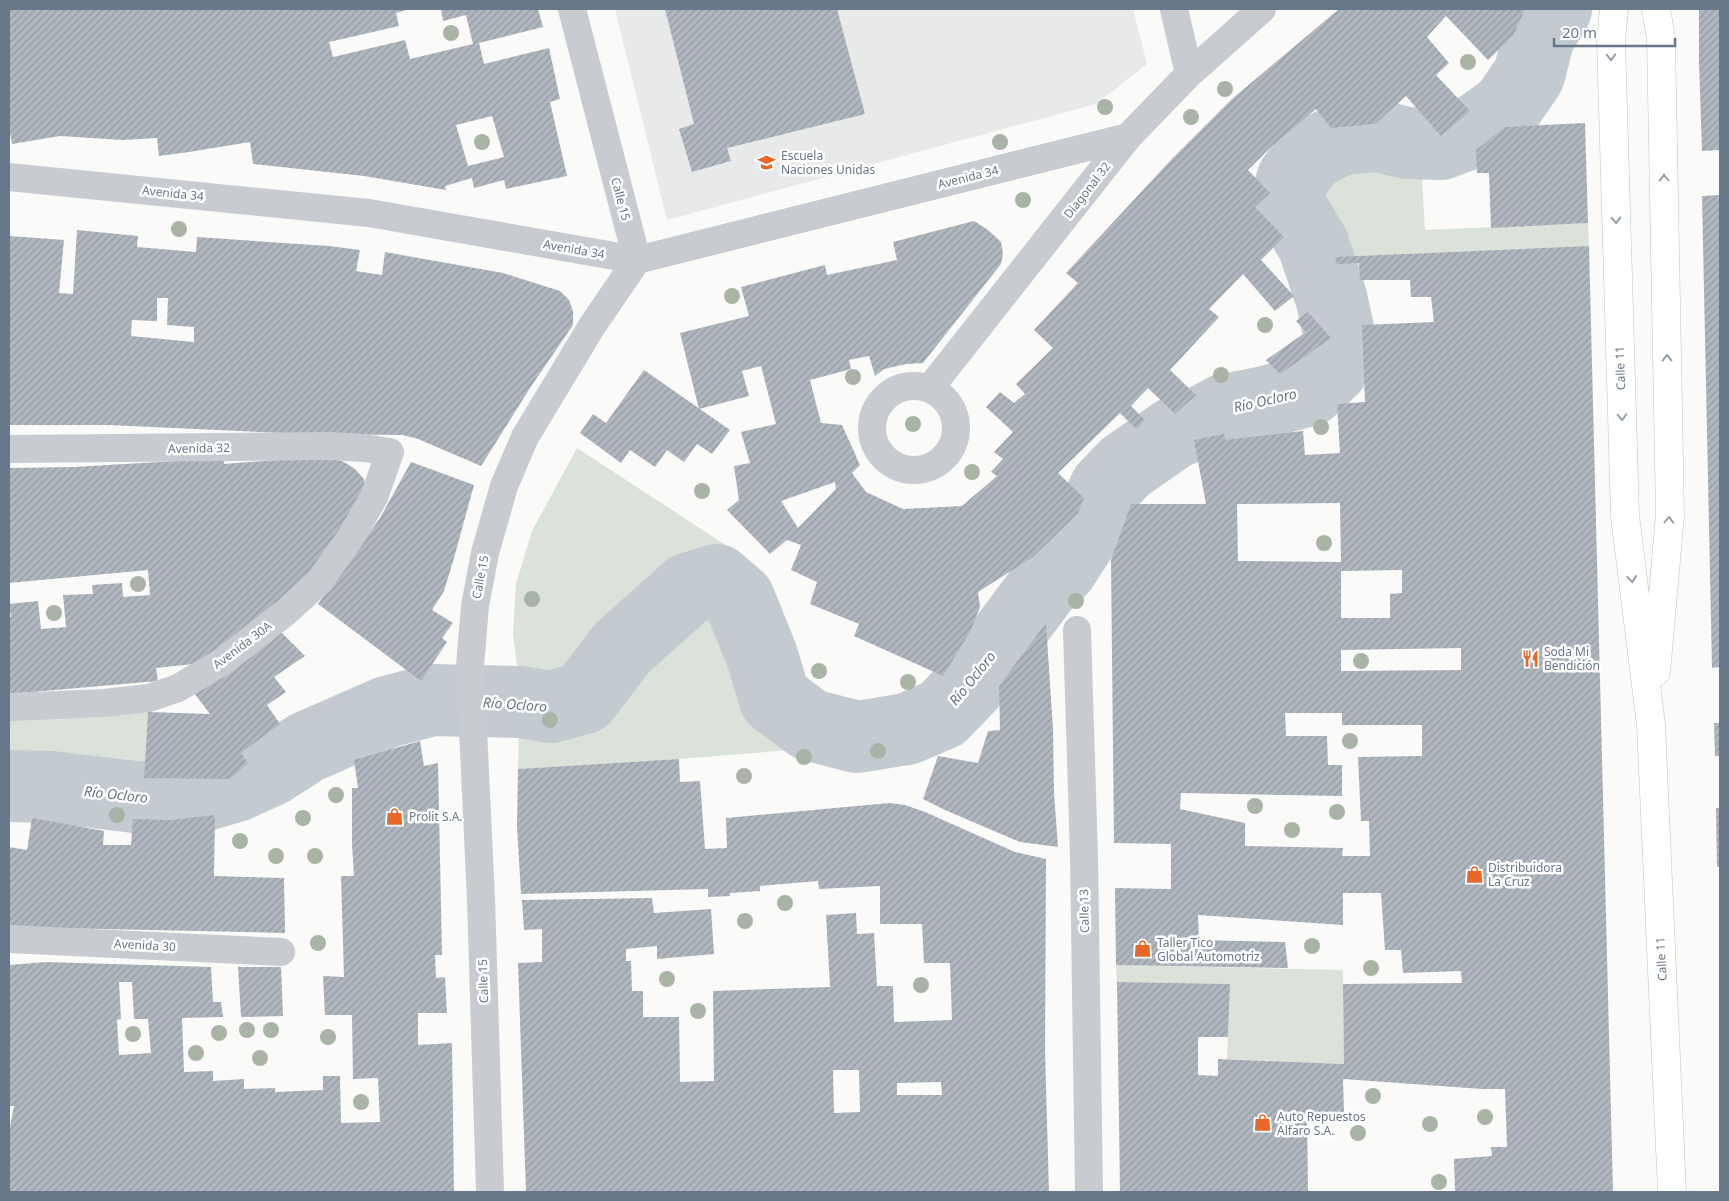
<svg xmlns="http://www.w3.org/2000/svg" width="1729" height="1201" font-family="'Noto Sans',sans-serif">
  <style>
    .built { fill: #e8e9e9 }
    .grass { fill: #dbe2d9 }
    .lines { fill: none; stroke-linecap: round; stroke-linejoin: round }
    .river { stroke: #c3cbd1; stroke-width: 72 }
    .building { fill: url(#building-hatch); fill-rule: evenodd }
    .secondary-casing { stroke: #bcc0c6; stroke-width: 29 }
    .street { stroke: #c8cbcf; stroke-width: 28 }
    .secondary { stroke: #fff; stroke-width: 28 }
    .tree { fill: #a9b4a6 }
    .oneway { stroke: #95a0ad }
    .labels { text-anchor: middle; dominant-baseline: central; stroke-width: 5; stroke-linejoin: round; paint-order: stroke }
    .poi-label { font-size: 12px; fill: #68778a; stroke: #fff; text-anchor: start }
    .street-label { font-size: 12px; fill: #68778a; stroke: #fff }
    .water-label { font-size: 14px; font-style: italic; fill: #647884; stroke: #fff }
  </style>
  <defs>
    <pattern id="building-hatch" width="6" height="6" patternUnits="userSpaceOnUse" patternTransform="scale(1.25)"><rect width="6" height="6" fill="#b1b7bf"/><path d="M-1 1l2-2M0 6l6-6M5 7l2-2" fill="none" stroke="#949aa1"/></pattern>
  </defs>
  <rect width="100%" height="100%" fill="#fafaf8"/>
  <path class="built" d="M615 9H1133L1147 64 1096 104 667 220Z"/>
  <path class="grass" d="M1339 159 1422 178 1425 230 1588 223 1589 246 1335 257 1308 189Z
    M577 448 750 561 682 579 635 607 597 646 577 682 550 696 520 690 513 633 516 584 532 531Z
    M710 619 731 638 751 700 803 749 679 759 518 769 519 731 578 728 607 709 639 661 686 623Z
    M148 712 144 778 73 771 26 764H9V719L39 716 87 718Z
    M1116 965 1343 970 1344 1064 1227 1059 1230 984 1117 982Z"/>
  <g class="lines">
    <path class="river" d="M9 786 51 787 135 797 195 798 236 786 271 770 307 747 387 712 432 700 520 702 551 707 584 698 622 648 688 589 717 580 739 599 762 656 775 699 810 725 857 737 907 729 942 714 970 685 1044 586 1062 568 1088 528 1105 488 1125 467 1174 433 1200 423 1223 410 1265 402 1310 390 1332 369 1341 342 1331 297 1313 244 1286 199 1293 178 1309 156 1341 139 1378 136 1407 143 1441 144 1473 132 1507 107 1529 75 1539 36 1556 9"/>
  </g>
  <path class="building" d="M9 9H410L396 13 399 26 329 42 333 57 405 40 410 59 473 44 466 15 443 21 441 9H538L543 27 479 43 484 64 549 48 560 99 550 102 567 176 506 189 504 180 474 188 472 178 445 186 446 190 364 176 253 164 250 142 189 152 159 156 157 138 122 140 60 136 12 144 9 127ZM492 116 504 157 468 166 456 125Z
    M665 9H837L865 114 727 148 731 161 692 172 679 129 694 124Z
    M1339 9H1525L1513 36 1488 60 1446 16 1427 37 1449 63 1436 75 1470 111 1441 136 1406 96 1375 124 1331 128 1316 109 1273 145 1248 170 1270 193 1255 207 1284 237 1261 260 1294 296 1275 311 1243 274 1209 309 1219 317 1170 370 1196 395 1175 414 1148 388 1131 406 1145 420 1136 429 1120 413 1058 473 1084 498 1078 513 1033 557 978 592 980 607 971 630 943 676 854 636 859 624 810 604 817 582 791 570 801 545 787 540 770 554 727 510 739 500 734 466 750 463 741 432 776 424 761 366 742 371 749 396 699 409 680 333 749 316 741 287 825 265 827 275 897 260 893 242 974 221 988 230 1001 242 1003 254 1001 264 923 363 906 364 884 369 875 376 869 356 849 360 851 369 810 380 821 423 842 425 860 465 852 473 866 492 903 509 962 506 997 476 991 472 1003 459 994 452 1013 432 986 407 1000 392 1014 403 1025 394 1016 384 1053 348 1034 330 1078 283 1066 273 1169 162 1232 99ZM835 482 836 489 798 528 781 501Z
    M1699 9H1720V150L1702 151 1699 62Z
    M1585 123 1588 223 1491 228 1489 173H1477L1476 150 1505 127Z
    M1720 195V667L1712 668 1702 196Z
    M77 230 138 236 137 247 196 252 197 237 329 246 360 250 356 271 382 275 385 252 503 273 560 291 569 300 573 311V325L532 385 481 466 418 439 403 435 303 434 108 425H9V236L64 240 59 293 73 294ZM157 298H168L167 325 194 327V342L131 336 132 320 157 321Z
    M1589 246 1613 1192H1455L1454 1159 1492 1156 1491 1147H1507L1505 1089H1482L1343 1079 1344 1112 1307 1114 1308 1192H1120L1117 982 1230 984 1228 1037H1198V1075L1218 1076V1059L1344 1064 1343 984 1462 983 1461 971 1403 973 1401 950H1385L1381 893H1343V925L1198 915 1199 940 1285 942 1288 968 1116 965 1115 888 1171 889V844L1114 843 1111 560 1131 504H1206L1194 440 1224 434 1225 440 1303 431 1305 455 1340 453 1337 404 1365 402 1362 325 1434 322 1431 297H1411L1410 280H1360L1359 263 1337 264 1335 257ZM1340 503 1341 562 1238 561 1237 504ZM1402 570V593L1390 594V618H1341V571ZM1461 648V670L1341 671V650ZM1285 713H1342V725H1422V756L1358 757 1361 821H1369L1370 856H1342L1343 848 1245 846V823L1180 809 1181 793 1342 796V765H1328L1327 736H1286Z
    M1308 312 1331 338 1280 374 1266 360 1306 332 1296 321Z
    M644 370 730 430 712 454 697 444 684 462 667 450 655 467 630 450 621 463 580 433 593 414 606 423Z
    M302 458H332L344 462 355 469 364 479 366 491 320 565 212 662 156 668 158 681 9 694V617H11L9 604 38 601 41 629 66 627 63 595 93 594 92 585 122 583 123 597 150 595 148 570 9 583V468L74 467 193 460H224V464Z
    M411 462 474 485 454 558 444 591 432 610 453 623 442 638 447 642 421 681 318 604 380 518Z
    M1046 623 1053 729 1054 793 1058 847 1020 842 945 810 923 799 938 756 978 763 988 731 1000 730 999 686Z
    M280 631 305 656 274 677 286 692 267 705 280 724 241 753 248 763 230 779 144 778 148 712 210 714 194 693Z
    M1714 723H1720V756H1715Z
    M420 741 424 766 438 763 442 955H435L436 978 445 977 447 1013H418V1045L452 1043 454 1192H9V1132L14 1106H9V965L46 962 211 967 213 1002H221L223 1017 182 1018 184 1072 213 1071V1081L244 1079V1089L275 1088V1092L323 1090V1076H340L341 1123 380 1122 378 1078 353 1079 352 1015H325L323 976 344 977 341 876H354L352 844V788H358L354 760ZM119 982H132L134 1019H148L151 1053 119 1055 117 1020 121 1019Z
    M679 759 680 782 700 781 705 849 727 848 726 818 889 803 905 805 925 812 1015 852 1046 859 1045 1051 1049 1192H526L518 963 542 962V929L524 930 522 900 652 898 654 913 711 909 714 954 657 959V946L626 949V961H631L632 991H643V1017H679L680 1082 714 1081 713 991 830 987 826 915 856 913 857 934 874 933 877 986H893L894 1022 952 1020 950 963H924L922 924H880V886L819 889 818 881 760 886V891L730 893V896L708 897V889L521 894 517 826 518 769ZM833 1070H859L860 1112 834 1113ZM941 1082 942 1095H897V1083Z
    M1716 808H1720V867H1717Z
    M215 815 214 876 284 878 285 933 9 927V847L27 850 32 818 104 831 103 845H131L133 819 170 820Z
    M238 967H281L283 1016 241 1017Z"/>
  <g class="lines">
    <defs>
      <path id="secondary" d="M1614 9 1611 40 1625 516 1651 725 1672 1192
        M1656 672 1670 515 1661 38 1656 9"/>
    </defs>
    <use href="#secondary" class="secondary-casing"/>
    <path class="street" d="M1174 9 1189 74
      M9 177 369 213 637 260 1128 137
      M872 428a42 42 0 1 1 84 0a42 42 0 1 1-84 0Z
      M930 388 1128 137 1189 74 1262 9
      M9 449 331 446 364 448 390 452 374 497 351 537 319 582 286 612 222 662 178 688 149 698 104 703 9 707
      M1077 630 1084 857 1089 1192
      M9 939 281 952
      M490 1192 481 899 470 666 475 606 485 553 504 486 525 437 592 326 637 260 572 9"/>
    <use href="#secondary" class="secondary"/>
  </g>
  <g class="tree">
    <circle cx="451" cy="33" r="8"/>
    <circle cx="1468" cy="62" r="8"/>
    <circle cx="1225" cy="89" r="8"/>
    <circle cx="1105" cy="107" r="8"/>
    <circle cx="1191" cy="117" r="8"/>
    <circle cx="482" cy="142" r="8"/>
    <circle cx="1000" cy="142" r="8"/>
    <circle cx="1023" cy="200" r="8"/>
    <circle cx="179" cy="229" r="8"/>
    <circle cx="732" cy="296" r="8"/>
    <circle cx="1265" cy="325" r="8"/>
    <circle cx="1221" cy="375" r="8"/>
    <circle cx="853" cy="377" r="8"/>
    <circle cx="913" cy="424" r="8"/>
    <circle cx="1321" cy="427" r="8"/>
    <circle cx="972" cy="472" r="8"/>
    <circle cx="702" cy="491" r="8"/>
    <circle cx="1324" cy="543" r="8"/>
    <circle cx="138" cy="584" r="8"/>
    <circle cx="532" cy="599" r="8"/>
    <circle cx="1076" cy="601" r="8"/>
    <circle cx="54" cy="613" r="8"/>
    <circle cx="1361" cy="661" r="8"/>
    <circle cx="819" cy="671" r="8"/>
    <circle cx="908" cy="682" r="8"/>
    <circle cx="550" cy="720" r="8"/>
    <circle cx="1350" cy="741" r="8"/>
    <circle cx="878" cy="751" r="8"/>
    <circle cx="804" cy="757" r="8"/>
    <circle cx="744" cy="776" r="8"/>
    <circle cx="336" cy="795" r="8"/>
    <circle cx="1255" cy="806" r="8"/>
    <circle cx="1337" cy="812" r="8"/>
    <circle cx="117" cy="815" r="8"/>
    <circle cx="303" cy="818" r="8"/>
    <circle cx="1292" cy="830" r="8"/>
    <circle cx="240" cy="841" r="8"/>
    <circle cx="276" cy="856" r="8"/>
    <circle cx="315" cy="856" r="8"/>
    <circle cx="785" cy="903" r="8"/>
    <circle cx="745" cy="921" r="8"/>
    <circle cx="318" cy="943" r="8"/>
    <circle cx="1312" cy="946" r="8"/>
    <circle cx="1371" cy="968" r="8"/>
    <circle cx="667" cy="979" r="8"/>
    <circle cx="921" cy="985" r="8"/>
    <circle cx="698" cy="1011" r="8"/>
    <circle cx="247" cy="1030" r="8"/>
    <circle cx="271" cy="1030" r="8"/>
    <circle cx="219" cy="1033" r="8"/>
    <circle cx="133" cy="1034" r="8"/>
    <circle cx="328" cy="1037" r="8"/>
    <circle cx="196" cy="1053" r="8"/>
    <circle cx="260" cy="1058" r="8"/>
    <circle cx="1373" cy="1096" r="8"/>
    <circle cx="361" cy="1102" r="8"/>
    <circle cx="1485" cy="1117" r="8"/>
    <circle cx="1430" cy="1124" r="8"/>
    <circle cx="1358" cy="1133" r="8"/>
    <circle cx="1439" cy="1182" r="8"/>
  </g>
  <defs><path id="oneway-chevron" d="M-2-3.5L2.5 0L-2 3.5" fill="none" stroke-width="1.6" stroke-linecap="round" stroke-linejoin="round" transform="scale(1.25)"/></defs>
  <g class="oneway">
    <use href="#oneway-chevron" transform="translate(1611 57) rotate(88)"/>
    <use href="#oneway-chevron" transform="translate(1664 178) rotate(-91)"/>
    <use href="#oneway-chevron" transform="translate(1616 220) rotate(88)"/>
    <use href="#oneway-chevron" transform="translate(1667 358) rotate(-91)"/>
    <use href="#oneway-chevron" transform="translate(1622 417) rotate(88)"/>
    <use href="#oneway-chevron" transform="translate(1669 520) rotate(-86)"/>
    <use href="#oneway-chevron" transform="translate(1632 579) rotate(83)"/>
  </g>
  <defs>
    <symbol id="school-bare" viewBox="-9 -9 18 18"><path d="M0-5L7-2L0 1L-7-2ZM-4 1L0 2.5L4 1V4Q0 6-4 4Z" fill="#e96828" stroke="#fff" stroke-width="2.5" paint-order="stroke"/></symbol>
    <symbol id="restaurant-bare" viewBox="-9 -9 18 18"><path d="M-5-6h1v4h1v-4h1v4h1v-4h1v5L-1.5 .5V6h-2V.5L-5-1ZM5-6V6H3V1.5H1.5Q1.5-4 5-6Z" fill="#e96828" stroke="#fff" stroke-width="2.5" paint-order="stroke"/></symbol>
    <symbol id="shop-bare" viewBox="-9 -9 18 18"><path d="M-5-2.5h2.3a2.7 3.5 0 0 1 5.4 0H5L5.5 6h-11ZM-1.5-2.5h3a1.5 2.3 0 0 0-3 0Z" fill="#e96828" stroke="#fff" stroke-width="2.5" paint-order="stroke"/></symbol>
  </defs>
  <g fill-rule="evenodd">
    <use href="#school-bare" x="754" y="150" width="25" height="25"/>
    <use href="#restaurant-bare" x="1518" y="646" width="25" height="25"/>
    <use href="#shop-bare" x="382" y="804" width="25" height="25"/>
    <use href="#shop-bare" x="1462" y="862" width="25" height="25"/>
    <use href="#shop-bare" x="1130" y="936" width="25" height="25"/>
    <use href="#shop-bare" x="1250" y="1110" width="25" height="25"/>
  </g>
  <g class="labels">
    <g class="poi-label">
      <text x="781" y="155">Escuela<tspan x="781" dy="14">Naciones Unidas</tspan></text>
      <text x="1544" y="651">Soda Mi<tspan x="1544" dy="14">Bendición</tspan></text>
      <text x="409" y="816">Prolit S.A.</text>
      <text x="1488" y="867">Distribuidora<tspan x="1488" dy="14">La Cruz</tspan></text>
      <text x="1157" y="942">Taller Tico<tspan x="1157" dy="14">Global Automotriz</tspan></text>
      <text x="1277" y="1116">Auto Repuestos<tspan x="1277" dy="14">Alfaro S.A.</tspan></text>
    </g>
    <g class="street-label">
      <text transform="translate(968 177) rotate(-14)">Avenida 34</text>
      <text transform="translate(1087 190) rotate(-52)">Diagonal 32</text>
      <text transform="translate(173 193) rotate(6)">Avenida 34</text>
      <text transform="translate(621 199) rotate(75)">Calle 15</text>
      <text transform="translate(574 249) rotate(10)">Avenida 34</text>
      <text transform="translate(1620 368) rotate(-92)">Calle 11</text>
      <text transform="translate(199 448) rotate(-1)">Avenida 32</text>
      <text transform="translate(480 577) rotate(-79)">Calle 15</text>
      <text transform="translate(242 645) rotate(-37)">Avenida 30A</text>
      <text transform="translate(1084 911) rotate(-91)">Calle 13</text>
      <text transform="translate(145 945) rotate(3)">Avenida 30</text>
      <text transform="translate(1661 959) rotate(-93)">Calle 11</text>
      <text transform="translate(483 981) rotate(-92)">Calle 15</text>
    </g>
    <g class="water-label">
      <text transform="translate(1265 400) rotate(-13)">Río Ocloro</text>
      <text transform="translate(972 678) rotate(-51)">Río Ocloro</text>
      <text transform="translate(515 704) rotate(4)">Río Ocloro</text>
      <text transform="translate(116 794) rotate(6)">Río Ocloro</text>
    </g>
  </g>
  <rect width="1729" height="1201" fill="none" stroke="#68778a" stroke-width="20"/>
  <path d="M1554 38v8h121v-8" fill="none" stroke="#68778a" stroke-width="2.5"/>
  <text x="1562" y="38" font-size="15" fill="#68778a" stroke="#ffffff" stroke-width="4" paint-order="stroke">20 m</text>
</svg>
